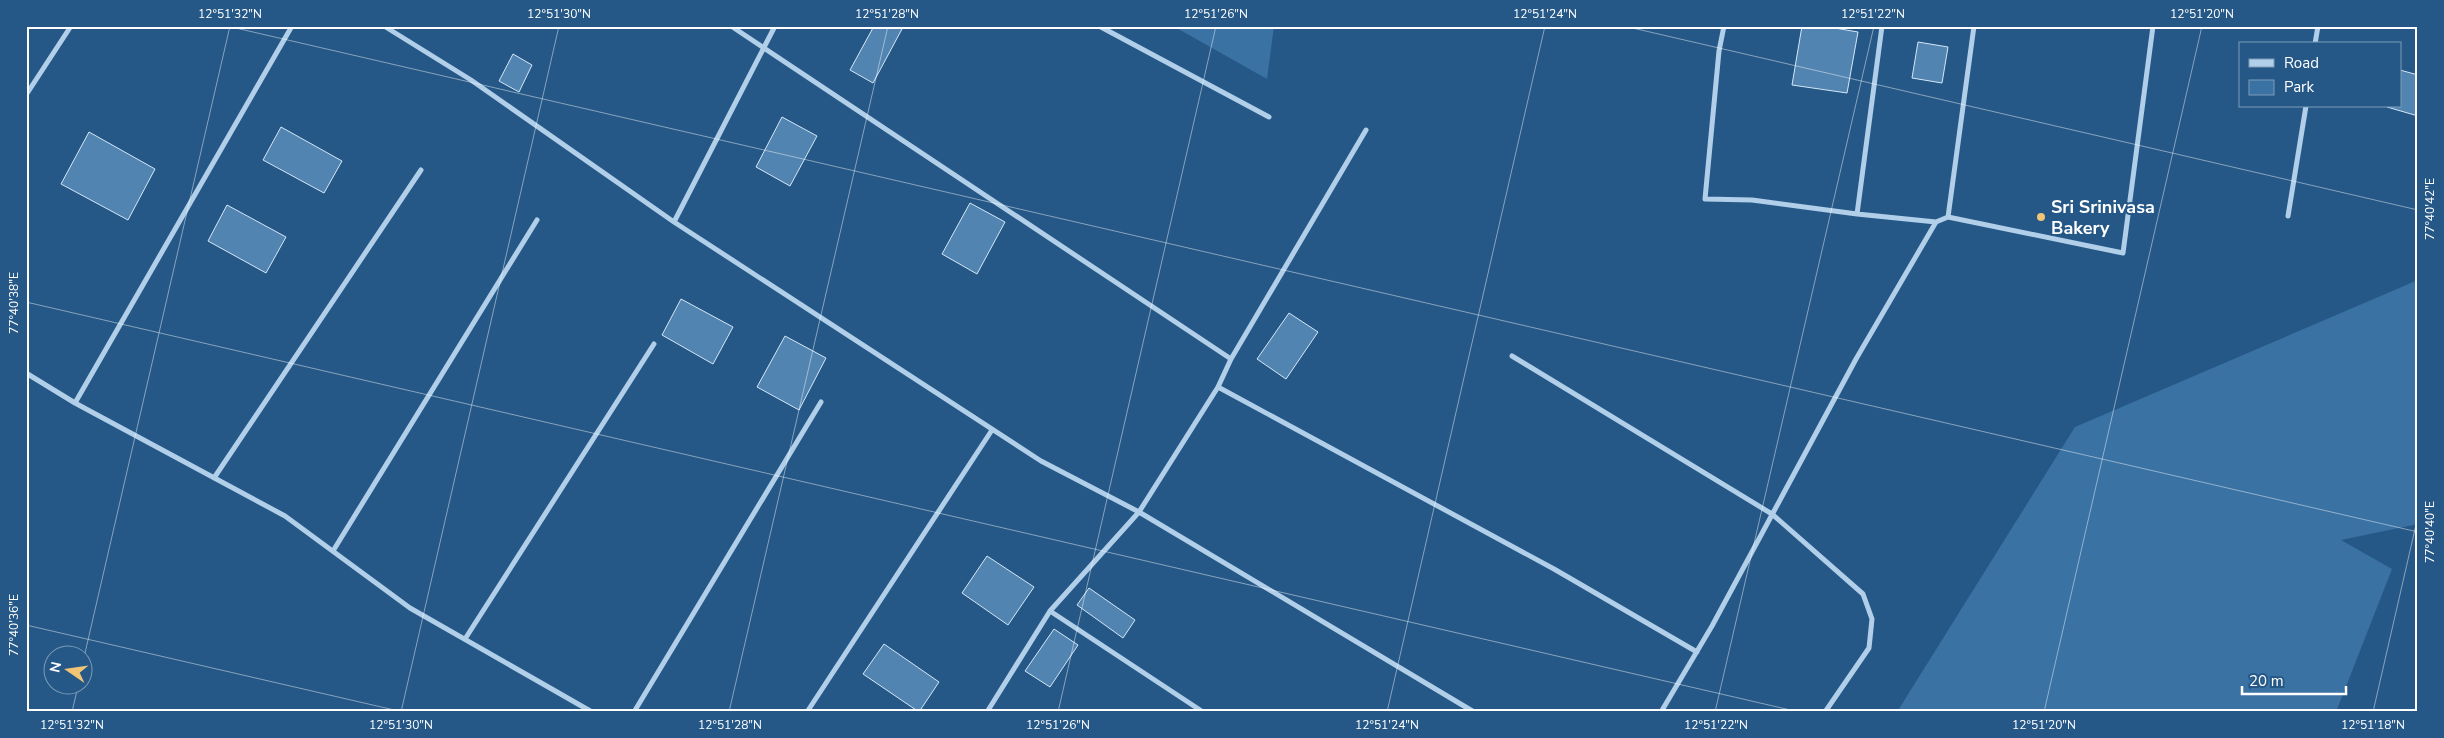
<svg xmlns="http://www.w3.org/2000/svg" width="2444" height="738" font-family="'Nunito Sans',sans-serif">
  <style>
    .green { fill: #3a72a4 }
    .building { fill: #5284b1; stroke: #d5e7f7 }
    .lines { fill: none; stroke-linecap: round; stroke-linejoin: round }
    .street { stroke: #b1cfe9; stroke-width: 5 }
    .ticks { fill: none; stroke: #fff; stroke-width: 1; stroke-opacity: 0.45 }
    .poi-dot { fill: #f2c475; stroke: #255887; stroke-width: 2 }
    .labels { text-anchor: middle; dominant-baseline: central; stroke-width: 4; stroke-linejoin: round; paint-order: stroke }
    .poi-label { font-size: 18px; font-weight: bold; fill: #fff; stroke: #255887; text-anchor: start }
    .neatline { fill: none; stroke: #fff; stroke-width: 2 }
    .ticks-label { font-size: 12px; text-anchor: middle; fill: #fff }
  </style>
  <rect width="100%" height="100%" fill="#255887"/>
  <path class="green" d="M1173 26H1274L1267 79Z
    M2418 280V524L2341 540 2392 569 2336 712H1897L2075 427Z"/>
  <path class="building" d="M874 26H896L902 29 873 83 850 70Z
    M1802 26H1823L1858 32 1847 93 1792 85Z
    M1918 42 1948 47 1942 83 1912 78Z
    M513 54 532 65 519 92 499 81Z
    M2400 70 2418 75V116L2387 107 2400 106Z
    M782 117 817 136 790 186 756 167Z
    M281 127 342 161 324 193 263 160Z
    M89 132 155 169 128 220 61 184Z
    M970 203 1005 222 977 274 942 254Z
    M227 205 286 237 266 273 208 241Z
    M681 299 733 327 713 364 662 335Z
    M1289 313 1318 332 1286 379 1257 359Z
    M785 336 826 358 799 410 757 387Z
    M987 556 1034 587 1008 625 962 593Z
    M1089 588 1135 620 1123 638 1077 605Z
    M1054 629 1078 645 1050 687 1025 671Z
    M884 644 939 682 919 712 863 674Z"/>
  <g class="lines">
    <path class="street" d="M292 26 75 403 285 516 410 608 592 712
      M384 26 471 80 674 222 1041 461 1139 512 1474 712
      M731 26 1231 359 1218 387
      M1099 26 1269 117
      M1724 26 1719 51 1705 199 1752 200 1857 214 1936 222 1948 217 2123 253 2153 26
      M2315 44 2318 26
      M26 95 71 26
      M1857 214 1882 26
      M2288 216 2306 106
      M1948 217 1974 26
      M674 222 775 26
      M1512 356 1772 514 1863 594 1872 619 1869 648 1825 712
      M1231 359 1366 130
      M26 373 75 403
      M214 478 421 170
      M333 551 537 220
      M1050 611 1203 712
      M465 639 654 344
      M634 712 821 402
      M807 712 992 430
      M987 712 1050 611 1139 512 1218 387 1554 569 1697 652
      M1661 712 1712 626 1856 359 1936 222"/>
  </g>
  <path class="ticks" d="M227 26 2418 532M1624 26 2418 210M26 302 1799 712M26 625 403 712M82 666 230 26M72 712 78 686M401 712 559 26M729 712 888 26M1058 712 1216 26M1387 712 1545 26M1715 712 1874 26M2044 712 2202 26M2373 712 2418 516"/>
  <circle class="poi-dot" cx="2041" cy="217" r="5"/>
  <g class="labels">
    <g class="poi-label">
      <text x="2051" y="207">Sri Srinivasa<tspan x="2051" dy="21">Bakery</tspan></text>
    </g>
  </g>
  <rect width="2444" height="738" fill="none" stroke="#255887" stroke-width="55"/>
  <rect x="2239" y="42" width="162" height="65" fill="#255887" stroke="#7c9bb7"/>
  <rect x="2249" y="59" width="25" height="8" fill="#b1cfe9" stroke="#7c9bb7"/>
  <text x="2284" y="68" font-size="15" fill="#ffffff">Road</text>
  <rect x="2249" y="80" width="25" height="15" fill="#3a72a4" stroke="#7c9bb7"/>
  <text x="2284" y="92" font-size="15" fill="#ffffff">Park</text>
  <g transform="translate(68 670) rotate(283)"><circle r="24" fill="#255887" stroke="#7c9bb7"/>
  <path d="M0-4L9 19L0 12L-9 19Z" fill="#f2c475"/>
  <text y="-8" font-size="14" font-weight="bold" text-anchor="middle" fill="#ffffff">N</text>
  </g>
  <path d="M2242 686v8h104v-8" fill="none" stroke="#ffffff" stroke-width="2.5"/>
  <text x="2249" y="686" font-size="15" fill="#ffffff" stroke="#255887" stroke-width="4" paint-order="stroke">20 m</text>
  <rect x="28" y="28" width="2388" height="682" class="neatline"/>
  <g class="ticks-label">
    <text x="230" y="18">12°51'32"N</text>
    <text x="559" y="18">12°51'30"N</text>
    <text x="887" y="18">12°51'28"N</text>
    <text x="1216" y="18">12°51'26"N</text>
    <text x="1545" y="18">12°51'24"N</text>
    <text x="1873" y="18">12°51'22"N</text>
    <text x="2202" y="18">12°51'20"N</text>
    <text transform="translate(2430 209) rotate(-90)" y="4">77°40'42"E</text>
    <text transform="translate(14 303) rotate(-90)" y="4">77°40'38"E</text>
    <text transform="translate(2430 532) rotate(-90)" y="4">77°40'40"E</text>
    <text transform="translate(14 625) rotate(-90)" y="4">77°40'36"E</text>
    <text x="72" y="729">12°51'32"N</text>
    <text x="401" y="729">12°51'30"N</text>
    <text x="730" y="729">12°51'28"N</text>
    <text x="1058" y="729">12°51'26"N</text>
    <text x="1387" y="729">12°51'24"N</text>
    <text x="1716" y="729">12°51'22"N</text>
    <text x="2044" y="729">12°51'20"N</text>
    <text x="2373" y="729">12°51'18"N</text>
  </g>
</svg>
